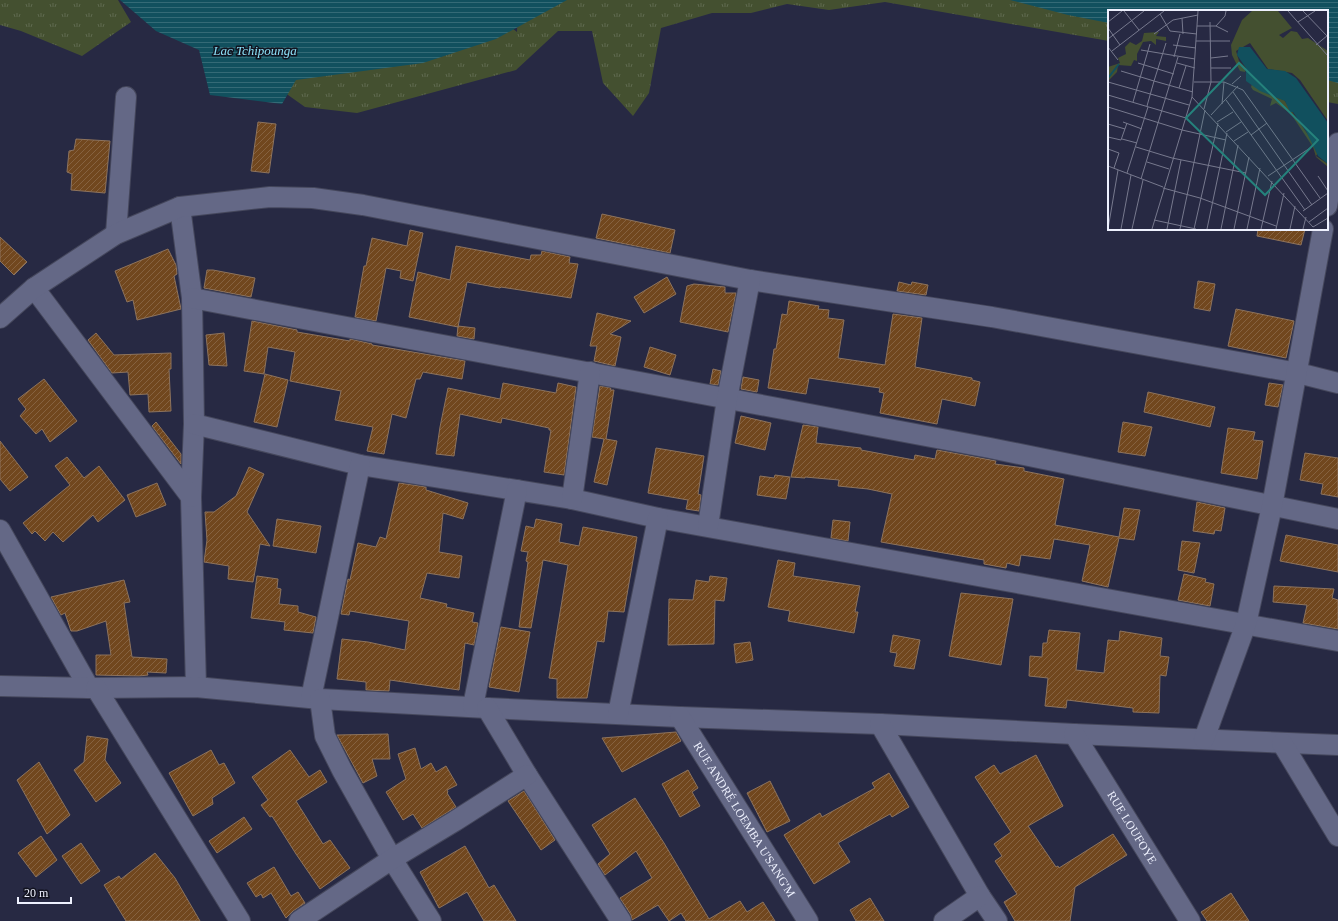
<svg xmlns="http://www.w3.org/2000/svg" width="1338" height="921" font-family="Georgia,serif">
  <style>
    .grass { fill: url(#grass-tufts) }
    .water { fill: url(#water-rules) }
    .building { fill: url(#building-hatch); stroke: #8d735d }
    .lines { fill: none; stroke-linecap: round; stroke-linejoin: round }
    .street-casing { stroke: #45475c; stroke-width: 22 }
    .street { stroke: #646886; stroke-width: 20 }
    .labels { text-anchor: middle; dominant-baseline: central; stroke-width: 3; stroke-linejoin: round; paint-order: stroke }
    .street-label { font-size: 12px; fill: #eef1fe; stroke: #12131f }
    .water-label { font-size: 13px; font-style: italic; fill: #8be0f7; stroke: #12131f }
    .inset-river { fill: none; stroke: #11505e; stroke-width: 2 }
    .inset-road { fill: none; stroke: #77798e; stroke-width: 1 }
    .view { fill: #25827c; fill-opacity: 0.15; stroke: #25827c; stroke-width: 2 }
    .inset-edge { fill: none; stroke: #eef1fe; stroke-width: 2 }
  </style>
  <defs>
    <pattern id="grass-tufts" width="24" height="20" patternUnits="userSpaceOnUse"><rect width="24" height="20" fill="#445030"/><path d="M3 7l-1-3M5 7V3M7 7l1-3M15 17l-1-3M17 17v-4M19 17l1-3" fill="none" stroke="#5f6a4f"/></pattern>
    <pattern id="water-rules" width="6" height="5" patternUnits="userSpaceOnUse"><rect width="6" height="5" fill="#11505e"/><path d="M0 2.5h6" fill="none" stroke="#346a76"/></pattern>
    <pattern id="building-hatch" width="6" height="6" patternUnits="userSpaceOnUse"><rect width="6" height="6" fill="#71471e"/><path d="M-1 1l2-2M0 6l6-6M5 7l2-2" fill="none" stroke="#866240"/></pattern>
  </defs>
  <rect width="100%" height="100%" fill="#272943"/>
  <path class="grass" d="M0 0H118L131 22 82 56 21 31 0 25Z
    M537 0H1108L1109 41 885 2 829 10 787 4 751 13H712L661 28 649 93 633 116 603 83 592 31H558L516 70 357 113 305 107 281 90 288 66 423 55 441 57 468 33 489 10 517 32 518 11Z
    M1327 72 1338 76V104L1327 102Z"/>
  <path class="water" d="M120 0H567L496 39 423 63 296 80 282 104 210 95 199 50 156 31Z
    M1010 0H1338V83L1327 80V11H1109V23L1068 15Z"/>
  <path class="building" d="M258 122 276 124 269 173 251 171Z
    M76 139 110 141 105 193 71 190 72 174 67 172 69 151 74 150Z
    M602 214 675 230 670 253 596 238Z
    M1258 229H1305L1301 245 1257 236Z
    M410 230 423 233 413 281 400 278 401 271 386 268 376 321 355 317 364 266H366L372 238 407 246Z
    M0 237 27 262 14 275 0 261Z
    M456 246 530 260 531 255H541L542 251 570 257 569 263 578 264 571 298 501 287 500 288 467 282 458 327 409 317 418 272 450 280Z
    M168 249 176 265 177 274 174 276 181 309 137 320 133 300 127 302 115 271Z
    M207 270H213L255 278 251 297 204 288Z
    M667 277 676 294 644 313 634 297Z
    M1198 281 1215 284 1210 311 1194 308Z
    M899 282 911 285 912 282 928 285 926 295 897 291Z
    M694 284 725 287V293H736L728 332 680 322 687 286Z
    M789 301 819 306 818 309 829 310 828 318 844 320 838 358 885 365 893 314 922 318 915 367 972 378V380L980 382 975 406 942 399 937 424 880 413 884 393 879 392 880 388 809 378 806 394 768 388 774 349H776L782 314 787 315Z
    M1236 309 1294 321 1286 358 1228 346Z
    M597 313 631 321 610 334 621 337 615 366 594 361 597 346H590Z
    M252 321 297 330V332L350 341V339L372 344V345L465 361 462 379 423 372 420 379H416L406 418 392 414 384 454 367 451 373 427 335 420 341 391 290 381 295 352 268 347 264 374 244 371Z
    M458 326 475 328 474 339 457 336Z
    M96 333 114 355 171 353V369H169L171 411 149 412 148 394 130 395 128 372 112 373 88 340Z
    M224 333 227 366 209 365 206 335Z
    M650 347 676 355 670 375 644 367Z
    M713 369 721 371 718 385 710 384Z
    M265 374 288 380 277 427 254 422Z
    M743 377 759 380 757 392 741 389Z
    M44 379 77 421 50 442 42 429 36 434 20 416 26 409 18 399Z
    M503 383 556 393 558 383 576 387 564 475 544 472 551 430H549V428L502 418 501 423 460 414 454 456 436 454 440 427 448 388 500 399Z
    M1269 383 1283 385 1278 407 1265 405Z
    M600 386 611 388 610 390H614L606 439 617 441 607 485 594 482 604 439 592 437Z
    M1148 392 1215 407 1210 427 1144 412Z
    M741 416 771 423 765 450 735 443Z
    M156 422 181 454V464L152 426Z
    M1123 422 1152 427 1145 456 1118 452Z
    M803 425 818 427 816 443 861 448V450L914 460 915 455 935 459 937 450 996 461 995 464 1024 468V471L1064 479 1055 525 1119 537 1124 508 1140 510 1134 540 1119 538 1108 587 1082 581 1090 545 1054 539 1050 559 1021 555 1019 566 1007 563 1006 568 984 564V560L881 542 892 494 868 489 838 486 839 480 805 477V478L791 477Z
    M1228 428 1255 432 1253 440 1263 441 1257 479 1221 473Z
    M0 441 28 477 10 491 0 479Z
    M656 448 704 456 698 494 701 495 699 511 686 509 688 500 648 493Z
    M1305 453 1338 458V497L1321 494 1323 484 1300 480Z
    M67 457 84 478 99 466 125 500 98 522 93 515 63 542 53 532 45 541 35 531 32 534 23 523 70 485 55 466Z
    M249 467 264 474 247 512 270 546 260 544 253 582 228 579 229 566 204 562 207 540 205 512H214L236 496Z
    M775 475 790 477 786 499 757 495 760 476 774 478Z
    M157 483 166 505 136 517 127 495Z
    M399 483 426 487V490L468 503 463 519 443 513 439 552 462 556 459 578 427 573 420 598 447 604 446 607 474 613 472 622 478 623 474 645 465 643 459 690 390 680 389 691 366 690V682L337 679 342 639 368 642 405 650 409 621 350 611 349 615 341 614 348 579 350 580 358 543 376 547 380 537 386 539Z
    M1197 502 1225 508 1221 531 1215 530 1214 534 1193 531Z
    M277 519 321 526 316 553 273 546Z
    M536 519 562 524 559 542 579 546 583 527 637 537 624 612 608 611 604 642 597 641 587 698H557V679L549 678 568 565 543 560 531 628 519 627 528 562 526 561 528 552 521 551 526 526 534 528Z
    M833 520 850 522 848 541 831 538Z
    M1286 535 1338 545V572L1280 561Z
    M1182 541 1200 543 1194 573 1178 570Z
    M778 560 795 563 793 576 860 586 855 612H858L854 633 788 621 790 611 768 607Z
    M1184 574 1206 579 1205 582 1214 584 1210 606 1178 600Z
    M257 576 278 579 277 588 281 589 279 604 298 606V612L316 617 313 633 284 630 285 622 251 618Z
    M710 576 727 578 724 601 715 600 714 644 668 645 669 599 693 600 696 580 709 582Z
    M124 580 130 602 124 603 132 657 167 659 166 673 147 672 148 675 139 676 96 675V655H111L106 621 77 631H71L65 613 61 615 51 597Z
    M1274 586 1334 589 1332 598 1338 600V629L1303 623 1307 605 1273 602Z
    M961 593 1013 599 1001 665 949 656Z
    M501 627 530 632 519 692 489 687Z
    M1049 630 1080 633 1076 670 1104 673 1108 640 1119 641 1120 631 1162 638 1160 656 1169 657 1166 676 1160 675 1159 713 1133 712V708L1067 700 1066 708 1045 706 1048 678 1029 676 1030 656 1042 657 1043 643H1047Z
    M893 635 920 640 914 669 894 666 897 653 890 652Z
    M750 642 753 660 736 663 734 644Z
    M676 732 681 741 622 772 602 738Z
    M388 734 390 759H372L377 776 363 783 337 735Z
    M87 736 108 739 105 760 121 783 96 802 74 770 84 762Z
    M415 748 421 769 431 763 436 772 446 766 457 785 447 790 448 792 447 793 456 807 422 828 413 814 403 820 386 792 406 779 398 754Z
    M211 750 219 765 224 763 235 783 212 798 213 804 193 816 169 773Z
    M290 750 309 777 320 770 327 782 296 801 323 844 330 840 350 868 320 889 296 854 272 816 270 817 261 805 268 800 252 777Z
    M1036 755 1063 806 1028 826 1056 867 1058 866 1059 868 1113 834 1127 855 1075 887 1070 921H1015L1004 902 1017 894 995 861 1002 856 994 844 1011 832 975 777 994 765 1000 774Z
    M39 762 70 815 47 834 17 780Z
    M688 770 698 788 692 792 700 806 680 817 662 784Z
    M889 773 909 807 892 817 890 814 838 843 850 862 814 884 784 835 820 813 822 817 875 788 872 783Z
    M770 781 790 821 767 832 747 793Z
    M524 791 555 840 541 850 508 801Z
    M635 798 664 843 709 919 740 901 747 912 763 902 775 921H686L681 913 669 921 658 905 632 920 631 915 620 898 652 878 636 851 605 875 598 864 610 854 592 825Z
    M244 817 252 829 217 853 209 841Z
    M41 836 57 860 36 877 18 853Z
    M81 843 100 871 81 884 62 856Z
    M465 846 489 888 494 885 516 921H484L467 892 439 908 420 872Z
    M155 853 175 878 200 921H126L104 885 119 876 121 879Z
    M274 867 291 896 298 892 305 903 293 911 286 918 271 893 263 898 261 894 256 897 247 883Z
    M1231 893 1249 921H1207L1201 912Z
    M870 898 884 921H856L850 910Z"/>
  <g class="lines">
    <defs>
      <g id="street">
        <path d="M1327 206 1338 143"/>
        <path d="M180 207 192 298 194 424 191 497 196 687"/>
        <path d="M116 234 126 97"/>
        <path d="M34 288 191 497"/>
        <path d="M192 298 990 448 1338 519"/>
        <path d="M0 318 34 288 116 234 180 207 270 197 313 198 363 205 750 280 992 317 1298 373 1338 383"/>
        <path d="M194 424 360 465 572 499 658 518 1338 641"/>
        <path d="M572 499 590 372"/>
        <path d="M708 526 727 399 750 280"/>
        <path d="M0 530 89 688"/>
        <path d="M0 686 89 688 196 687 320 699 487 708 680 717 880 724 1074 734 1338 745"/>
        <path d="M96 688 240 921"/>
        <path d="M311 698 360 465"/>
        <path d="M320 699 325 736 342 770 392 859 431 921"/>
        <path d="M473 706 517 490"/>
        <path d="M487 708 527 775 621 921"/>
        <path d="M618 714 658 518"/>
        <path id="s1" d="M680 717 808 921"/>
        <path d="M880 724 980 896 997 921"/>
        <path id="s2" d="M1074 734 1190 921"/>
        <path d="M1204 739 1246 624 1272 506 1323 229"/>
        <path d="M1282 743 1338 836"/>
        <path d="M299 921 392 859 455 821 527 775"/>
        <path d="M944 921 980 896"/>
      </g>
    </defs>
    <use href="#street" class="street-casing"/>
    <use href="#street" class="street"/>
  </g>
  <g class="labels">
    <g class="street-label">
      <text stroke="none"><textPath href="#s1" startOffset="121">RUE ANDRÉ LOEMBA U'SANG'M</textPath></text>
      <text stroke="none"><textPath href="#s2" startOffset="110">RUE LOUFOYE</textPath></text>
    </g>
    <g class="water-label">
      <text x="255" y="50">Lac Tchipounga</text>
    </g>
  </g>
  <g transform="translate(1108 10)">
    <rect width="220" height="220" fill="#272943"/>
    <path d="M144 1H170L184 18 171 25 175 28 183 21 189 22 194 29 200 28 220 41V111L192 70 184 63 160 59 142 33 128 41 131 51 138 58 137 62 132 61 124 45 123 35 134 10ZM51 22 48 26 58 27V31L48 29V35L43 31 35 32 29 44V51L26 50 23 56 10 55 9 62 0 71V57L12 53 10 48 18 44 17 37 22 32 28 35 34 31 36 23ZM144 74 160 84 176 90 205 132 210 143 208 146 220 154V157L208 147 205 137 183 104 168 93 162 96 164 89 145 80 143 77Z" fill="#445030"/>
    <path d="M131 37H142L159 59 177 61 188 68 220 113V154L210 146 198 121 185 102H182L177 91 152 81 138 71V58L129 45Z" fill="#11505e"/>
    <path class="inset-river" d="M0 68 11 54"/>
    <path class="inset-road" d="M16 1 31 20M180 1 220 46M195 1 220 27M52 4 62 21 89 24M74 8 75 24M0 12 14 1M190 12 207 1M89 16H108L120 22M108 16 117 6 118 1M0 18 12 35M46 24 65 10 90 5M0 29 36 1M88 31H122M58 33 46 71 85 82M65 35 88 38M208 35 220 25M0 37 10 50M33 40 87 49M4 41 56 1M66 47 72 24M103 48 120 46M30 53 66 64M69 53 87 58M103 58H123M13 61 46 71 39 96M0 72 81 95M86 72H116L135 80 212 188M124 74 133 66M71 78 78 56M125 82 204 195M0 85 78 108M84 87 205 217 220 208M118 90 197 200M25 92 42 34M114 94 116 72M0 97 74 120 118 130M96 99 103 72 102 12M103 105 130 76M15 112 34 119M109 112 125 102M0 114 17 119M118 122 133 112M143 125 159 113M0 127 13 130 19 113M14 129 29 133M126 131 140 122M28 137 64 148 138 163M0 139 11 143 6 158M39 152 61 159M0 156 55 177M19 163 40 97M160 166 202 138M210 166 220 181M33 169 70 47M55 178 92 188 168 216M195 201 220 183M46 210 88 219M201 212 220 198M0 219 10 160M13 219 23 165M24 219 35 170M44 219 84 87 90 1M59 219 73 150M72 219 97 100M86 219 110 113M99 219 119 123M113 219 130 135M126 219 141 147M139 219 152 158M153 219 164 171M168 219 176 183M182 219 187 196M195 219 198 207"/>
    <path class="view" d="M131 53 210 130 157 185 78 108Z"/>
    <rect width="220" height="220" class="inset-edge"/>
  </g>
  <path d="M18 897v6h53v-6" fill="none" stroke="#eef1fe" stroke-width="2"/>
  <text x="24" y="897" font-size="12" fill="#eef1fe" stroke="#12131f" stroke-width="3" paint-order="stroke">20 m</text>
</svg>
